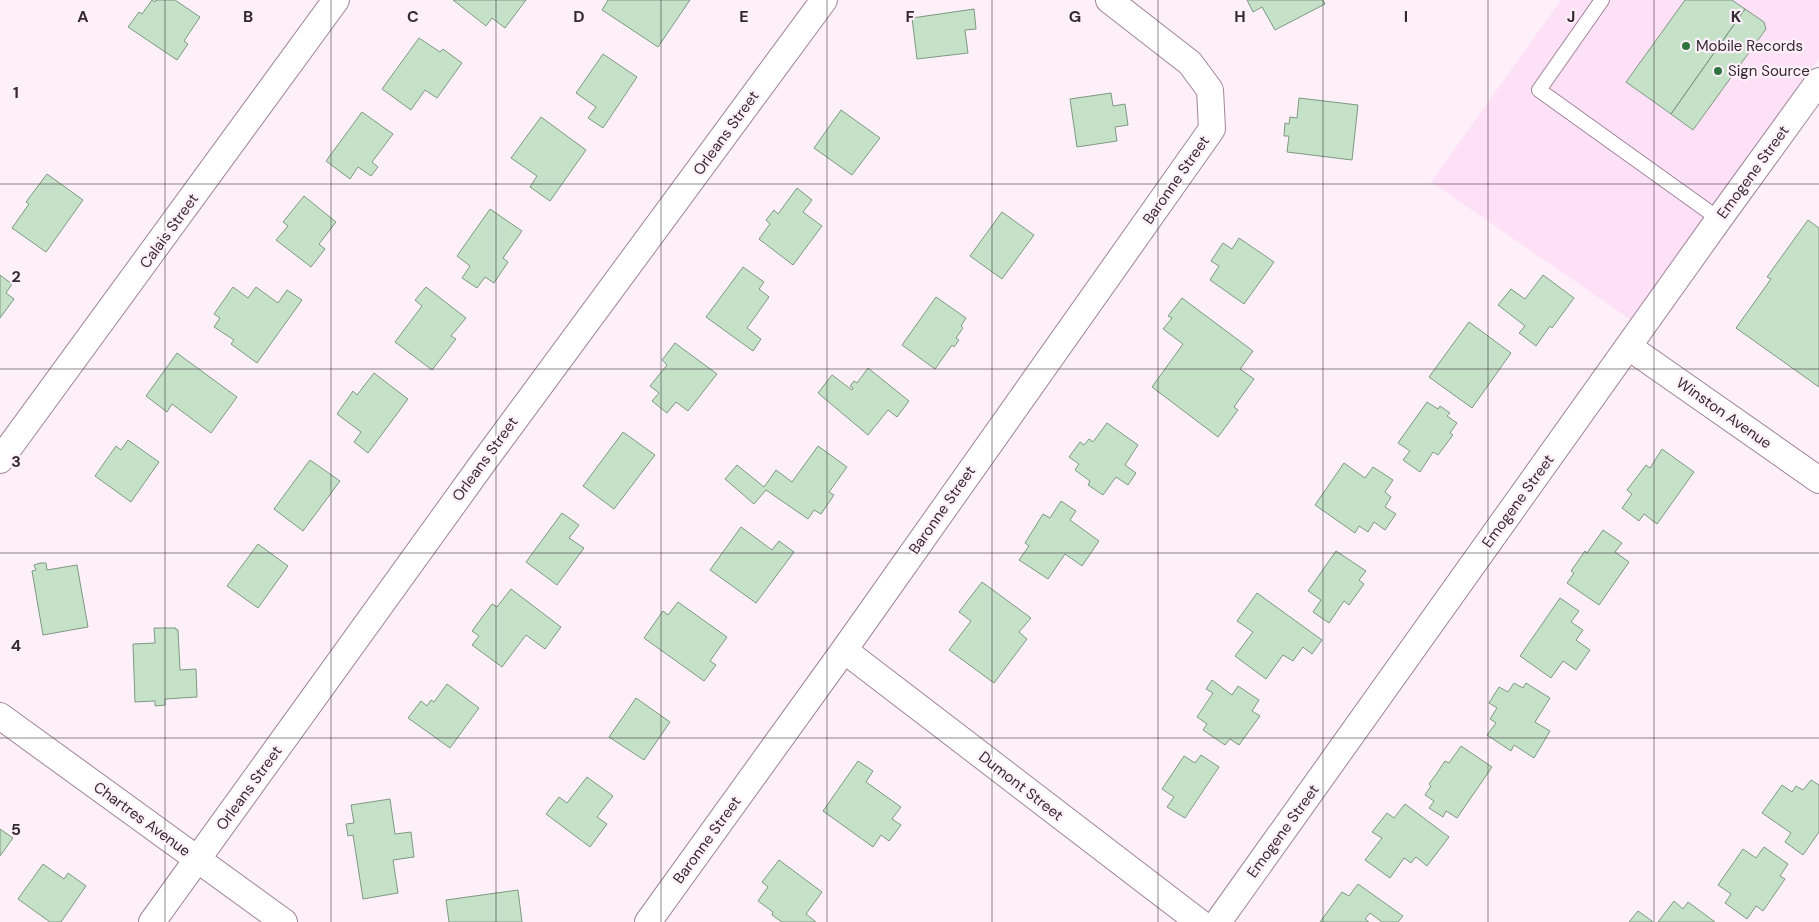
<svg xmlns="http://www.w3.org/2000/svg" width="1819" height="922" font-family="'DM Sans',sans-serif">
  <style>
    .built { fill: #fee0f7 }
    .building { fill: #c5e1c8; stroke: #7e9982 }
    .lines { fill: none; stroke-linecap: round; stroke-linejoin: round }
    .service-casing { stroke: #a08499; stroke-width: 16 }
    .minor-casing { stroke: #a08499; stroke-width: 28 }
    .service { stroke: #fff; stroke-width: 14 }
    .minor { stroke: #fff; stroke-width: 26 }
    .grid { fill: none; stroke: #352932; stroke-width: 1; stroke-opacity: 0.55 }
    .poi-dot { fill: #2f733e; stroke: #fdf0f9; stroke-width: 2 }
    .labels { text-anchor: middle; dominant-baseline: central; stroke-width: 4.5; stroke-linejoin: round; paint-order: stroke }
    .poi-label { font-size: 15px; fill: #352932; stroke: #fdf0f9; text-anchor: start }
    .street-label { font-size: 15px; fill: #352932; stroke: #fdf0f9 }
    .grid-label { font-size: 16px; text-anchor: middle; font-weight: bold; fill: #352932; stroke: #fdf0f9; stroke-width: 4.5; stroke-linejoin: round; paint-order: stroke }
  </style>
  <rect width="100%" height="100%" fill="#fdf0f9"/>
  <path class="built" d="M1561 0H1819V58L1631 320 1431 182Z"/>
  <path class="building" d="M152 0 155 2 156 0H175L200 17 184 41 188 44 177 60 128 27 139 12 142 14Z
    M453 0H526L505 28 492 18 486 26Z
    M608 0H690L658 47 602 10Z
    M1247 0H1323L1325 4 1275 30 1262 7 1253 12Z
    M1685 0H1732L1745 9 1671 114 1626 82Z
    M974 9 976 29 965 30 968 53 917 59 912 18Z
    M1745 9 1764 22 1766 29 1693 130 1671 114Z
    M419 38 440 52 443 49 462 63 437 98 425 90 411 110 382 89Z
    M603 54 637 77 603 128 588 118 596 107 576 93Z
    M1111 93 1113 106 1125 104 1128 125 1115 127 1117 141 1077 147 1070 99Z
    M1299 98 1358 105 1352 160 1287 152 1289 136H1284L1285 123 1289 124 1290 117 1297 118Z
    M841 110 880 138 852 175 814 148Z
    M362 112 393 134 372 162 378 167 371 176 358 167 350 179 326 161Z
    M541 117 586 150 550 201 530 187 537 176 511 158Z
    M47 174 83 200 46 252 12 228 29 204 26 202Z
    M797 188 812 200 803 212 822 226 793 265 759 239 770 224 766 220 774 210 778 214Z
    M304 196 336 222 319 244 325 249 311 267 276 240 288 226 283 222Z
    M490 209 522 231 503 258 508 262 494 283 485 277 477 288 462 278 470 266 457 256Z
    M1002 212 1034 235 1002 279 970 256Z
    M1808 220 1819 228V387L1736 328 1771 279 1767 277Z
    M1239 238 1274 262 1244 304 1210 280 1219 266 1211 261 1223 243 1232 249Z
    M743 267 764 282 759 289 769 297 747 328 761 339 753 351 706 317Z
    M0 275 12 284 6 293 14 299 0 318Z
    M1543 275 1574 298 1552 328 1550 326 1536 346 1519 333 1525 326 1498 305 1511 289 1525 299Z
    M233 287 248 298 256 287 278 303 287 290 302 300 257 363 231 344 234 340 214 327 220 318 214 314Z
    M426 287 466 318 451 336 456 339 432 370 395 342 422 306 415 300Z
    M936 297 966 318 961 326 963 328 956 338 959 340 954 347 952 345 935 369 902 345Z
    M1182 298 1253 351 1240 369 1254 379 1234 407 1238 410 1218 437 1152 387 1183 344 1163 329 1172 318 1168 316Z
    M1469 322 1511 353 1472 408 1429 377Z
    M675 343 717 374 688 411 676 402 667 413 652 401 659 393 650 386 667 365 662 360Z
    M177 353 237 397 211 433 172 404 167 412 146 396Z
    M868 368 909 401 897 417 888 410 868 435 818 393 832 375 852 390 853 388 850 386 854 381 857 383Z
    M374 373 408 399 368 453 354 442 361 432 337 414 353 391 357 395Z
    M1427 402 1438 409 1440 406 1450 413 1447 416 1457 423 1450 433 1453 435 1438 455 1433 452 1420 472 1403 460 1410 451 1398 443Z
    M1107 423 1138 445 1125 465 1136 473 1128 485 1116 477 1103 495 1088 485 1090 481 1075 470 1079 464 1069 457 1080 442 1084 445 1089 439 1093 442Z
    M623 432 655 455 614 509 583 486Z
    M128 440 159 462 131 502 95 476 116 446 121 450Z
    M818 446 847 467 829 492 834 495 821 514 814 510 808 519 766 490 754 504 725 479 737 465 764 487 776 470 792 482Z
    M1662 449 1694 472 1657 524 1644 514 1639 521 1622 508 1632 494 1627 490 1646 465 1650 468Z
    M310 460 340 481 303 531 274 509Z
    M1344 463 1365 478 1373 467 1393 480 1385 492 1391 497 1385 507 1396 514 1385 530 1374 522 1368 532 1359 526 1355 533 1315 505Z
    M1061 501 1076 511 1070 520 1099 541 1082 566 1065 554 1048 579 1019 560 1029 546 1025 543 1043 514 1050 518Z
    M562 513 579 525 569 538 584 548 557 585 526 562Z
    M741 527 772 550 779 541 794 552 756 603 710 570Z
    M1603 530 1622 543 1615 552 1629 562 1599 605 1567 583 1574 573 1571 571 1585 551 1587 553Z
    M258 544 288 566 258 608 227 586Z
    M1336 551 1366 571 1359 580 1364 584 1349 605 1344 601 1329 623 1313 612 1321 600 1308 591Z
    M40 563H46L47 570 77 565 88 627 43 635 32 571 36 570 34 565Z
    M982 582 1031 618 1019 632 1027 639 994 683 949 650 971 621 959 612Z
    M511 589 561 627 545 649 526 635 502 667 472 645 479 636 472 631 492 604 497 607Z
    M1257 593 1322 640 1312 654 1303 647 1293 661 1283 655 1266 679 1235 656 1253 632 1237 621Z
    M1560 598 1579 611 1571 622 1583 630 1576 640 1590 650 1576 670 1563 661 1551 678 1520 656Z
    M678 602 727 637 710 661 716 665 704 681 644 638 663 611 668 615Z
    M154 628H176V630H178L180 670 196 669 197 697 165 699V705L155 706V701L135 702 133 644 155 643Z
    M1212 680 1232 695 1238 686 1259 700 1252 711 1260 716 1239 745 1230 739 1225 745 1203 730 1207 724 1197 717 1213 693 1206 689Z
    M1514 683 1523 688 1526 683 1550 698 1535 722 1550 731 1534 758 1514 745 1511 751 1487 735 1496 723 1490 719 1497 708 1489 703 1499 687 1508 692Z
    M447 684 479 708 450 748 408 718 421 701 427 706 431 700 434 702Z
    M636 698 670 722 644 760 609 737Z
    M1461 746 1492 767 1457 818 1446 811 1443 817 1429 808 1434 801 1425 795 1431 786 1429 784 1437 773 1445 761 1449 763Z
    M1201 755 1219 767 1185 818 1167 807 1174 797 1162 789 1184 756 1195 763Z
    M858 761 873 771 866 782 901 807 892 819 901 825 889 841 881 835 873 847 823 811Z
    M587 777 613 796 597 817 607 824 590 847 546 814 559 797 567 803Z
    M1811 780 1819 785V832L1803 855 1785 842 1791 833 1762 813 1782 785 1792 792 1796 786 1803 790Z
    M390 799 395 834 411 832 414 857 393 860 398 893 363 899 353 835 348 836 346 824 354 823 351 805Z
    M1405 804 1449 837 1427 866 1416 857 1411 863 1404 858 1390 878 1365 860 1382 838 1372 832 1387 813 1394 818Z
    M0 829 13 838 0 856Z
    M1764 847 1788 864 1780 876 1785 879 1763 911 1756 906 1747 919 1725 903 1731 894 1718 885 1743 849 1756 858Z
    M779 860 822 892 806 914 816 922H782L772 915 773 912 758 901 768 887 762 882Z
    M43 864 64 879 68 873 86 886 61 922H50L18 899Z
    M1358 884 1403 916 1398 922H1382L1370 913 1365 919 1369 922H1320L1342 892 1349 896Z
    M518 890 522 922H449L446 900Z
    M1674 901 1683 909 1688 902 1715 922H1658Z
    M1638 911 1652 921 1653 922H1629Z"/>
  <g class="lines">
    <defs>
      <path id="service" d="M1602 0 1539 90 1719 219"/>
      <path id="minor" d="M1629 347 1819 480
        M0 460 336 0
        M844 650 1199 922
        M0 716 284 922
        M152 922 485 460 824 0
        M648 922 844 650 1212 129 1210 90 1190 63 1109 0
        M1218 922 1719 219 1819 81"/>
    </defs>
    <use href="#service" class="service-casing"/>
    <use href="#minor" class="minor-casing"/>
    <use href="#service" class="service"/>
    <use href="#minor" class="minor"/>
  </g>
  <path class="grid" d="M165 0V922M331 0V922M496 0V922M661 0V922M827 0V922M992 0V922M1158 0V922M1323 0V922M1488 0V922M1654 0V922M0 184H1819M0 369H1819M0 553H1819M0 738H1819"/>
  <g class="poi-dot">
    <circle cx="1686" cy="46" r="5"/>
    <circle cx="1718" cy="71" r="5"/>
  </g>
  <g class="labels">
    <g class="poi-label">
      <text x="1696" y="46">Mobile Records</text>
      <text x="1728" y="71">Sign Source</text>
    </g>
    <g class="street-label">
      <text transform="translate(726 133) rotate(-54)">Orleans Street</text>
      <text transform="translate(1753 172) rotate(-54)">Emogene Street</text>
      <text transform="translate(1176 180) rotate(-55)">Baronne Street</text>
      <text transform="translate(169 231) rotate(-54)">Calais Street</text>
      <text transform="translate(1724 413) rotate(35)">Winston Avenue</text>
      <text transform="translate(485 459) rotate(-54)">Orleans Street</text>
      <text transform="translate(1518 501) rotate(-54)">Emogene Street</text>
      <text transform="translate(942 510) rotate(-55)">Baronne Street</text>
      <text transform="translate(1021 786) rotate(38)">Dumont Street</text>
      <text transform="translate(249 788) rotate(-54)">Orleans Street</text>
      <text transform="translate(142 819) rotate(36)">Chartres Avenue</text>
      <text transform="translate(1283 831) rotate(-54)">Emogene Street</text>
      <text transform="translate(707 840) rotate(-54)">Baronne Street</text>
    </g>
  </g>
  <g class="grid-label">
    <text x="83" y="22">A</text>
    <text x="248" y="22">B</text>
    <text x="413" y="22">C</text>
    <text x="579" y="22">D</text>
    <text x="744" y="22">E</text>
    <text x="910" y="22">F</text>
    <text x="1075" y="22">G</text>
    <text x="1240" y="22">H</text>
    <text x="1406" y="22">I</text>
    <text x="1571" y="22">J</text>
    <text x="1736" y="22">K</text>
    <text x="16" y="98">1</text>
    <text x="16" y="282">2</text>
    <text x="16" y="467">3</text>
    <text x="16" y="651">4</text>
    <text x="16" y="835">5</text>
  </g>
</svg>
